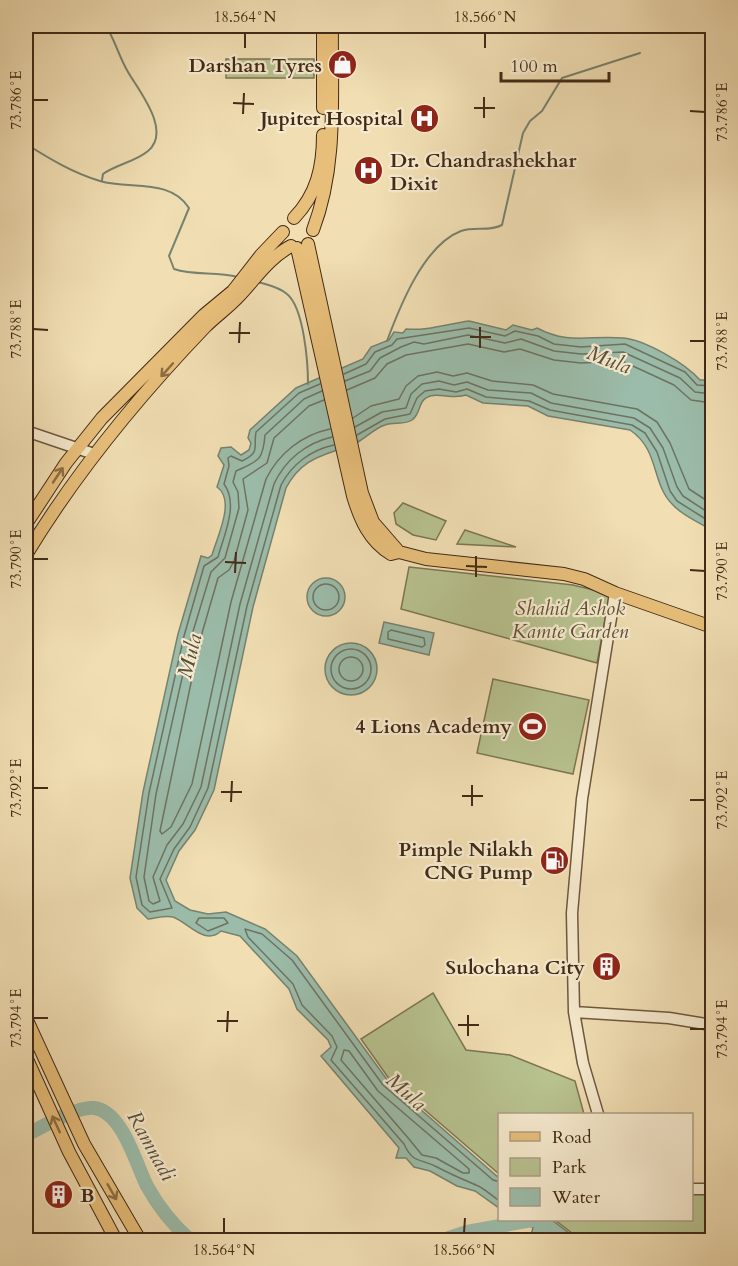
<svg xmlns="http://www.w3.org/2000/svg" width="738" height="1266" font-family="Cardo,serif">
  <style>
    .green { fill: #b7c28f; stroke: #7c7653; stroke-width: 1.5 }
    .water { fill: #9bbcaa; stroke: #77826f; stroke-width: 1.5 }
    .lines { fill: none; stroke-linecap: round; stroke-linejoin: round }
    .shore { stroke: #6e7360; stroke-width: 1.5 }
    .stream { stroke: #77826f; stroke-width: 2 }
    .river { stroke: #9bbcaa; stroke-width: 14 }
    .minor-casing { stroke: #6e573e; stroke-width: 13 }
    .major-casing { stroke: #422a17; stroke-width: 14 }
    .minor { stroke: #f6eace; stroke-width: 10 }
    .major { stroke: #e8bf7a; stroke-width: 12 }
    .oneway { stroke: #8d6d44 }
    .ticks { fill: none; stroke: #422a17; stroke-width: 2 }
    .labels { text-anchor: middle; dominant-baseline: central; stroke-width: 4.5; stroke-linejoin: round; paint-order: stroke }
    .poi-label { font-size: 20px; font-weight: bold; fill: #422a17; stroke: #f6eace; text-anchor: end }
    .park-label { font-size: 20px; font-style: italic; fill: #5f5035; stroke: #f6eace }
    .water-label { font-size: 21px; font-style: italic; fill: #584e3c; stroke: #f6eace }
    .neatline { fill: none; stroke: #422a17; stroke-width: 2 }
    .ticks-label { font-size: 15px; text-anchor: middle; fill: #422a17 }
  </style>
  <rect width="100%" height="100%" fill="#f1deb3"/>
  <filter id="stains"><feTurbulence type="fractalNoise" baseFrequency=".00333" numOctaves="4"/><feColorMatrix values="0 0 0 0 .2 0 0 0 0 .09 0 0 0 0 .02 0 0 0 .5 -.17"/></filter>
  <radialGradient id="worn" r=".72"><stop offset=".6" stop-color="#630" stop-opacity="0"/><stop offset="1" stop-color="#630" stop-opacity=".3"/></radialGradient>
  <path class="green" d="M226 59H314V78H226Z
    M403 503 446 521 436 540 413 535 396 524 394 513Z
    M465 530 516 547 457 544Z
    M409 567 573 585 610 594 597 663 401 609Z
    M493 679 589 700 573 774 477 753Z
    M433 993 466 1050 510 1055 575 1081 584 1114H500L499 1174 390 1080 361 1039Z
    M692 1193H712V1240H581L555 1220H692Z"/>
  <path class="water" d="M469 321 506 330 513 325 532 330 537 328C569 345 589 335 623 338 645 340 685 363 700 380H712V530C700 523 683 516 673 505 651 484 660 450 630 430L548 416 528 406 483 403 466 395C453 400 436 391 426 398 418 402 421 414 412 420 405 425 394 422 385 425 375 428 367 437 358 442 328 456 304 454 286 488L253 607 214 790 195 830 179 851 166 880 175 901 190 910 208 914 226 912 265 929 297 956 388 1081 499 1178V1208L475 1191 457 1186 430 1171 414 1167 406 1158H396L399 1148 321 1056 331 1047 328 1040 297 1009 289 989 240 936 221 931C205 946 189 923 173 917 166 915 156 918 148 919L137 908 130 878 143 792 178 634 201 556 208 558 212 555C217 537 236 500 217 487L224 465 218 456 221 448 231 447 241 455 249 450 251 443 248 438 250 430 296 388 363 359 371 347 389 340 394 332 403 333 406 329C427 331 447 324 469 321Z
    M307 597a19 19 0 1 1 38 0a19 19 0 1 1-38 0Z
    M384 622 434 633 429 655 379 643Z
    M325 669a26 26 0 1 1 52 0a26 26 0 1 1-52 0Z
    M523 1220H552L578 1240H533L530 1238 533 1228Z"/>
  <g class="lines">
    <path class="shore" d="M344 374 366 364 375 352 392 345 397 339 469 328 505 336 515 331 538 336 554 344 581 347 625 344 685 372 697 385 712 386
      M345 381 370 371 380 358 401 347 414 342 424 344 468 335 505 343 521 339 554 351 581 354 623 352 680 378 695 392 712 394
      M320 384 299 393 256 432C253 447 261 452 242 461L231 456 228 458 229 466 224 484C239 504 224 535 218 557L204 566 184 636 149 793 136 877 142 905 150 912 172 908 160 879 174 849 190 827 208 788 247 606 281 485C292 464 311 450 334 445
      M347 390 375 378 387 364 406 355 468 344 504 352 520 349 554 360 581 363 622 361 674 385 691 400 712 403
      M322 391 304 399 265 435C263 461 258 461 236 471L233 482 238 492 239 508 225 558 211 572 191 638 156 794 144 877 149 901 153 904 160 901 153 877 167 845 183 824 201 787 240 604 274 484C285 460 306 443 332 437
      M324 400 309 406 274 438 267 463 243 479 248 510 234 561 229 570 218 578 200 640 160 831 162 834 171 827 192 784 231 602 266 479C279 453 302 435 330 429
      M353 418 371 406 399 399 406 386 418 376 437 372 453 376 467 373 492 381 533 385 553 394 637 409 657 422 670 443 689 489 712 504
      M355 427 382 412 406 408 411 394 422 384 439 381 454 385 467 382 488 390 531 393 551 403 634 418 650 428 663 448 677 487 683 496 712 515
      M357 435 385 419 410 414 417 398 425 391 439 389 456 392 467 389 486 397 529 401 550 410 632 425 645 433 657 452 670 491 677 501 712 523
      M313 597a13 13 0 1 1 26 0a13 13 0 1 1-26 0Z
      M391 630 424 638 425 645 422 647 388 639V632Z
      M331 669a20 20 0 1 1 40 0a20 20 0 1 1-40 0Z
      M339 669a12 12 0 1 1 24 0a12 12 0 1 1-24 0Z
      M199 918H224L228 923 208 931 196 923Z
      M344 1050 349 1051 378 1091 469 1169V1173H463L436 1158 422 1155 409 1139 341 1060Z
      M500 1182 493 1180 383 1085 292 960 262 934 245 929 248 937 293 984 302 1005 332 1036 337 1047 331 1060 404 1144C413 1164 420 1158 437 1167 450 1174 462 1179 476 1185 484 1188 492 1196 500 1201"/>
    <path class="stream" d="M26 144C50 159 73 173 100 181 130 190 170 178 189 208L169 256 174 269C195 276 216 271 238 277
      M102 180 103 174C117 164 135 162 148 151 172 131 139 91 128 72 119 57 115 40 106 26
      M258 282C268 285 279 287 287 294 304 308 308 363 308 384
      M387 341C400 306 424 245 461 231 475 226 489 232 502 225L523 133 530 121 542 111 562 78 640 53"/>
    <path class="river" d="M26 1135C42 1127 77 1106 94 1108 122 1111 136 1164 147 1186 158 1206 173 1225 190 1240
      M443 1240 467 1232 532 1220"/>
    <defs>
      <path id="minor" d="M26 431 94 454
        M574 1012 669 1018 712 1025
        M598 1114 583 1063 574 1012 572 913 582 799 615 593
        M692 1189H712"/>
      <path id="major" d="M323 108V26
        M294 218C317 194 323 167 323 135
        M313 230C338 164 331 95 332 26
        M308 244 362 493 373 522 399 552
        M297 248 353 496C360 519 369 541 391 554L399 552 426 559 564 574 584 579 615 593 712 627
        M26 524 66 463 102 418 204 315 233 291 261 255 283 232
        M26 555C76 472 138 397 205 327 216 316 229 307 239 296 256 278 269 258 291 246
        M26 1018 84 1144 140 1240
        M26 1057 69 1152 116 1240"/>
    </defs>
    <use href="#minor" class="minor-casing"/>
    <use href="#major" class="major-casing"/>
    <use href="#minor" class="minor"/>
    <use href="#major" class="major"/>
  </g>
  <defs><path id="oneway-shaft" d="M-6 0H5M1.5-3L5.5 0L1.5 3" fill="none" stroke-width="1.6" stroke-linecap="round" stroke-linejoin="round" transform="scale(1.5)"/></defs>
  <g class="oneway">
    <use href="#oneway-shaft" transform="translate(167 370) rotate(132)"/>
    <use href="#oneway-shaft" transform="translate(58 475) rotate(-56)"/>
    <use href="#oneway-shaft" transform="translate(56 1124) rotate(-115)"/>
    <use href="#oneway-shaft" transform="translate(112 1192) rotate(60)"/>
  </g>
  <path class="ticks" d="M245 48V33M485 48V33M33 100H48M233 103 254 104M474 108H495M690 111 705 112M243 114 244 93M484 118V97M33 329 48 330M229 333H250M470 337H491M690 341H705M239 343 240 322M480 348V327M33 559H48M225 562 246 563M466 566 487 567M690 570 705 571M235 573 236 552M476 577V556M33 788H48M221 792H242M462 796H483M690 800H705M231 802 232 781M472 806V785M33 1018H48M217 1021H238M458 1025H479M690 1029H705M227 1032 228 1011M468 1036V1015M224 1233V1218M464 1233 465 1218"/>
  <defs>
    <symbol id="shop-disc" viewBox="-11 -11 22 22"><circle r="9.5" fill="#8f2418" stroke="#f6eace"/><path d="M-5-2.5h2.3a2.7 3.5 0 0 1 5.4 0H5L5.5 6h-11ZM-1.5-2.5h3a1.5 2.3 0 0 0-3 0Z" fill="#fff"/></symbol>
    <symbol id="hospital-disc" viewBox="-11 -11 22 22"><circle r="9.5" fill="#8f2418" stroke="#f6eace"/><path d="M-5-5h3v3.5h4V-5h3V5h-3V1.5h-4V5h-3Z" fill="#fff"/></symbol>
    <symbol id="stadium-disc" viewBox="-11 -11 22 22"><circle r="9.5" fill="#8f2418" stroke="#f6eace"/><path d="M0-5a6.5 5 0 1 0 0 10a6.5 5 0 1 0 0-10ZM-3.5-1.8h7v3.6h-7Z" fill="#fff"/></symbol>
    <symbol id="fuel-disc" viewBox="-11 -11 22 22"><circle r="9.5" fill="#8f2418" stroke="#f6eace"/><path d="M-5.5-6h7V0h2V4h1.3V-2.5L3-4.5l.8-.8L6-3V5H2.5V1h-1V6h-7ZM-4.2-4.7v3.2H.2V-4.7Z" fill="#fff"/></symbol>
    <symbol id="building-disc" viewBox="-11 -11 22 22"><circle r="9.5" fill="#8f2418" stroke="#f6eace"/><path d="M-4-6H4V6H1V3H-1V6H-4ZM-2.5-4.3h1.7v1.8h-1.7ZM.8-4.3h1.7v1.8H.8ZM-2.5-1h1.7V.8h-1.7ZM.8-1h1.7V.8H.8Z" fill="#fff"/></symbol>
  </defs>
  <g fill-rule="evenodd">
    <use href="#shop-disc" x="326" y="48" width="33" height="33"/>
    <use href="#hospital-disc" x="408" y="102" width="33" height="33"/>
    <use href="#hospital-disc" x="352" y="154" width="33" height="33"/>
    <use href="#stadium-disc" x="516" y="710" width="33" height="33"/>
    <use href="#fuel-disc" x="538" y="844" width="33" height="33"/>
    <use href="#building-disc" x="590" y="950" width="33" height="33"/>
    <use href="#building-disc" x="42" y="1178" width="33" height="33"/>
  </g>
  <g class="labels">
    <g class="poi-label">
      <text x="322" y="65">Darshan Tyres</text>
      <text x="403" y="118">Jupiter Hospital</text>
      <text x="390" y="160" text-anchor="start">Dr. Chandrashekhar<tspan x="390" dy="23">Dixit</tspan></text>
      <text x="512" y="726">4 Lions Academy</text>
      <text x="533" y="849">Pimple Nilakh<tspan x="533" dy="23">CNG Pump</tspan></text>
      <text x="585" y="967">Sulochana City</text>
      <text x="80" y="1195" text-anchor="start">B</text>
    </g>
    <g class="park-label">
      <text x="570" y="608">Shahid Ashok<tspan x="570" dy="23">Kamte Garden</tspan></text>
    </g>
    <g class="water-label">
      <text transform="translate(609 360) rotate(21)">Mula</text>
      <text transform="translate(190 656) rotate(-76)">Mula</text>
      <text transform="translate(406 1092) rotate(42)">Mula</text>
      <text transform="translate(151 1146) rotate(61)">Ramnadi</text>
    </g>
  </g>
  <rect width="738" height="1266" fill="none" stroke="#f1deb3" stroke-width="66"/>
  <rect x="498" y="1113" width="195" height="108" fill="#f6eace" stroke="#ae9d85" stroke-width="1.5"/>
  <rect x="510" y="1132" width="30" height="9" fill="#e8bf7a" stroke="#ae9d85" stroke-width="1.5"/>
  <text x="552" y="1143" font-size="18" fill="#422a17">Road</text>
  <rect x="510" y="1158" width="30" height="18" fill="#b7c28f" stroke="#ae9d85" stroke-width="1.5"/>
  <text x="552" y="1173" font-size="18" fill="#422a17">Park</text>
  <rect x="510" y="1188" width="30" height="18" fill="#9bbcaa" stroke="#ae9d85" stroke-width="1.5"/>
  <text x="552" y="1203" font-size="18" fill="#422a17">Water</text>
  <path d="M501 72v9h108v-9" fill="none" stroke="#422a17" stroke-width="3"/>
  <text x="510" y="72" font-size="18" fill="#422a17" stroke="#f6eace" stroke-width="4.5" paint-order="stroke">100 m</text>
  <rect x="33" y="33" width="672" height="1200" class="neatline"/>
  <g class="ticks-label">
    <text x="245" y="22">18.564°N</text>
    <text x="485" y="22">18.566°N</text>
    <text transform="translate(16 100) rotate(-90)" y="5">73.786°E</text>
    <text transform="translate(722 112) rotate(-90)" y="5">73.786°E</text>
    <text transform="translate(16 329) rotate(-90)" y="5">73.788°E</text>
    <text transform="translate(722 341) rotate(-90)" y="5">73.788°E</text>
    <text transform="translate(16 559) rotate(-90)" y="5">73.790°E</text>
    <text transform="translate(722 571) rotate(-90)" y="5">73.790°E</text>
    <text transform="translate(16 788) rotate(-90)" y="5">73.792°E</text>
    <text transform="translate(722 800) rotate(-90)" y="5">73.792°E</text>
    <text transform="translate(16 1018) rotate(-90)" y="5">73.794°E</text>
    <text transform="translate(722 1029) rotate(-90)" y="5">73.794°E</text>
    <text x="224" y="1255">18.564°N</text>
    <text x="464" y="1255">18.566°N</text>
  </g>
  <rect width="100%" height="100%" filter="url(#stains)"/>
  <rect width="100%" height="100%" fill="url(#worn)"/>
</svg>
